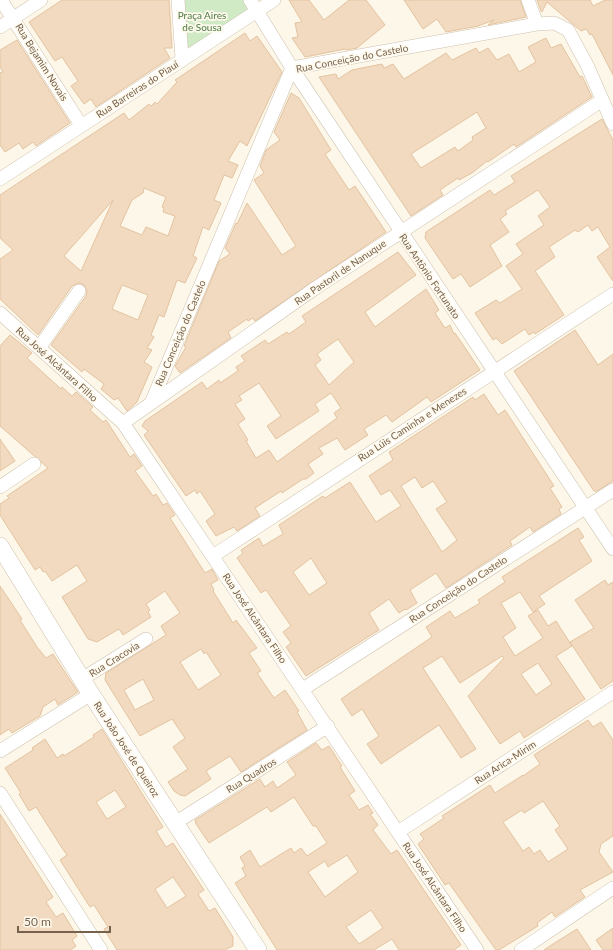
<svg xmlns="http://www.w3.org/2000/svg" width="613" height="950" font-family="Lato,sans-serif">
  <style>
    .green { fill: #d0eac6 }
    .building { fill: #f1dac0; stroke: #e4c3a0; fill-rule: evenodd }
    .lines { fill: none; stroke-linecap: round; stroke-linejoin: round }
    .minor-casing { stroke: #cec0ae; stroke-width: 14 }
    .tertiary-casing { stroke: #cec0ae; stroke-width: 18 }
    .minor { stroke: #fff; stroke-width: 13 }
    .tertiary { stroke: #fff; stroke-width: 17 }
    .labels { text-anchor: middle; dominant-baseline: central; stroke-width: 3.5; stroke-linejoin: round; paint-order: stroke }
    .park-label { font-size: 10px; fill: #4c7c43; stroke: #fffaee }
    .street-label { font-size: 10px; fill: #76614c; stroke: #fffaee }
  </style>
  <rect width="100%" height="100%" fill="#fcf7e8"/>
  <path class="green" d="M180 0H248L255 11 180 61Z"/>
  <path class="building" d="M62 0H169L172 48H164L170 58 96 107 91 99 84 104 71 86 78 81 62 57 55 61 29 22Z
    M289 0H309L324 20 349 0H366L385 25 357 48 346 50 345 49 305 57 292 38 298 37 295 23 302 22Z
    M404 0H520L526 17 488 25 494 20 478 26 446 32 437 19 423 29Z
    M537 0H590L593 6 605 0H613V75L592 34 590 35 586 29 581 31 547 2 542 12 541 11Z
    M245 33 250 41 257 36 282 72 247 146 240 141 228 161 238 165 232 178 224 175 214 200 221 203 209 230 203 227 193 256 197 258 185 283 177 280 164 317 159 315 151 335 154 337 147 348 152 350 144 362 152 367 137 402 127 411 118 398 114 400 101 389 104 384 84 369 82 372 51 345 86 296 87 291 84 285 79 283 72 286 38 335 0 299V259L13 250 0 238V195L124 113 129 120 149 104 151 106 155 102 157 104 177 82 175 80ZM144 188 166 197 162 207 164 208 163 212 175 216 168 236 146 227 142 235 120 226 132 200 143 193ZM113 200 81 271 64 256ZM122 285 148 295 138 320 112 309Z
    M546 38 551 48 561 44 580 77 582 76 592 97 516 147 514 144 488 162 487 161 472 173 459 180 458 178 440 190 443 195 411 216 319 77 336 74 338 79 352 70 382 64 384 68 393 64 404 79 446 53 452 60 476 48 479 53 488 48 497 60 509 54 519 72 536 62 528 47ZM477 112 486 128 472 137 473 140 458 151 455 147 421 168 411 154Z
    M17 40 70 123 36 146 33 142 23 149 19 143 5 152 0 145V73L3 72 0 67V50Z
    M291 93 299 98 331 150 325 154 349 190 355 186 386 232 255 321 253 318 248 321 247 319 228 332 231 338 180 373 175 366 186 347 184 346 219 261 230 254 225 248 236 223 237 224 247 203 282 255 296 246 254 180 264 173 260 166 266 150 280 140 274 132Z
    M602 119 613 140V281L597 257 610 247 598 227 592 231 588 225 578 232 575 230 549 247 555 257 535 271 564 315 535 334 534 332 529 335 525 329 502 344 496 338 493 340 475 313 496 300 500 303 522 289 506 266 523 254 516 244 544 225 538 216 550 207 538 190 505 211 507 214 500 219 509 232 490 245 502 266 470 287 461 274 453 279 425 238 426 232 490 190 494 195 515 182 511 176Z
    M398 252 416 275 365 312 375 327 426 289 439 310 435 313 445 328 450 325 454 334 455 333 480 370 431 402 427 397 392 422 386 415 364 429 368 435 345 450 337 438 319 448 323 454 308 464 314 473 306 479H303L282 493 281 491 255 508 260 516 237 531 234 527 216 536 206 521 215 514 200 491 197 494 195 490 186 496 144 435 148 431 142 426 145 421 202 382 207 389 219 380 220 383 238 371 236 367 245 361 241 356 265 340 268 344 287 332 289 334 306 322 302 316ZM338 339 354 362 329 385 315 365 321 360 317 354ZM259 383 281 416 267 426 276 439 319 411 315 404 331 393 341 408 334 413 337 418 277 462 269 450 256 458 246 441 248 440 238 424 245 419 235 404 242 400 239 396Z
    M575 330 598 365 613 354V481L597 491H594L514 371Z
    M10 335 32 353 27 358 61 389 62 387 72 396 76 392 93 407 90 410 103 422 106 420 130 457 134 454 142 466 135 471 153 496 156 494 163 505 167 503 175 515 170 518 205 573 212 569 218 580 211 584 214 590 213 591 233 623 236 620 257 648 249 653 261 671 257 673 274 698 285 690 299 711 297 712 307 730 241 772 230 756 206 771 211 779 185 796 180 795 174 791 168 782 188 769 173 747 185 738 172 719 140 736 105 680 106 673 166 635 161 626 180 613 165 591 146 604 150 610 148 612 151 617 123 635 119 629 97 642 88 639 62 597 87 581 77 565 52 581 45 571 43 572 40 567 35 570 0 515V504L9 498 7 496 48 468 0 426V346ZM201 649 204 654 206 652 221 675 198 690 180 662ZM143 679 154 700 135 710 124 690Z
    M484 394 498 415 505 410 554 486 550 488 562 507 559 509 561 514 533 532 530 527 510 541 512 545 446 588 436 573 410 590 417 603 406 610 405 609 399 613 389 599 369 613 379 630 306 676 286 647 291 643 283 632 291 626 266 590 261 593 237 558 243 553 241 550 259 538 263 546 283 534 279 525 323 496 325 498 350 482 376 522 401 506 390 490 381 495 369 476 393 460 389 452 473 397 475 400ZM415 477 422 488 433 481 447 502 436 509 457 540 442 552 401 486ZM311 558 327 583 309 595 293 572Z
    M0 439 15 461 0 471Z
    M578 528 584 537 579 540 592 561 539 596 545 604 533 612 520 592 501 603 516 628 503 637 515 656 543 638 528 616 538 610 548 626 556 621 572 646 556 656 585 699 524 738 520 731 500 744 468 696 504 658 502 656 460 683 442 656 423 668 476 749 461 758 439 725 381 764 367 744 379 736 362 709 352 716 341 699 432 637 426 627 450 611 455 618 480 603 478 600 505 582 502 577ZM538 663 552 684 536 695 521 674Z
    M605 580 608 585 613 582V681L601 689 570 642 594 628 575 600Z
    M0 586 22 619 20 620 37 647 46 658 53 654 78 692 58 705 55 699 43 707 40 716 12 733 9 729 0 735Z
    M588 720 593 727 601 722 613 740V836L601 844 599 852 613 872 580 890 585 897 555 917 552 912 537 923 538 926 499 950H496L449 883 445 885 418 844 424 839 420 834 444 818 442 816 490 785 495 793 523 775V776L540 764 534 755ZM543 801 560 826 555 830 568 849 548 862 540 850 534 854 529 847 523 851 503 822 522 810 524 813Z
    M102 729 163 827 156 831 166 847 173 843 204 890 198 894 209 911 215 908 233 937V946L225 950H117L104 929 108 927 94 905 90 907 60 860 67 855 62 848 36 807 29 811 19 794 21 793 5 768 33 750 32 748 45 739 57 758 63 754 64 756 94 737 93 735ZM115 790 126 807 107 819 96 802ZM173 877 186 896 167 908 155 889Z
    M316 743 322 750 329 746 342 766 340 767 355 791 349 795 359 810 368 805 373 813 370 814 378 825 373 830 391 854 397 850 461 945 454 950H399L392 939 374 950H277L235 883 246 876 242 868 245 866 240 857 250 850 260 867 291 848 294 853 301 848 307 856 327 843 316 826H313L294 797 271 812 267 807 209 843 196 824 195 820 260 779 265 787 273 781 277 788 296 775 287 762ZM347 855 358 872 325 897 308 872 325 861 328 867ZM371 910 383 928 359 944 346 927Z
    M0 814 53 897 46 902 56 917 63 913 77 936 72 940 76 946 71 950H0Z
    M613 928V950H603L596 940Z
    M577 929 591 950H544L556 942Z"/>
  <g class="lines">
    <defs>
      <path id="minor" d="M1 0 81 125
        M178 0 182 59
        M250 0 292 68 613 549
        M528 0 537 24
        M0 27 41 0
        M0 179 274 0
        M0 313 123 423 477 950
        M39 348 79 291
        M152 401 292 68 537 24 554 23 568 30 587 65 613 124
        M123 423 314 289 601 101
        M0 487 34 464
        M213 556 613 294
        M82 679 146 639
        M303 689 613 490
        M0 751 91 694
        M0 793 101 950
        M175 823 328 726
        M398 832 613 692
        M521 950 613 888"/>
      <path id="tertiary" d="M0 546 91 694 258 950"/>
    </defs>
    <use href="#minor" class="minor-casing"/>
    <use href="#tertiary" class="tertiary-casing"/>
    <use href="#minor" class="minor"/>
    <use href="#tertiary" class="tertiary"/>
  </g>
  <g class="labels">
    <g class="park-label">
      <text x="202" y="15">Praça Aires<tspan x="202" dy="12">de Sousa</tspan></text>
    </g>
    <g class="street-label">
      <text transform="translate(352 58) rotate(-11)">Rua Conceição do Castelo</text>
      <text transform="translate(42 62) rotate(58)">Rua Bejamim Novais</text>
      <text transform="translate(137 89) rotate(-33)">Rua Barreiras do Piauí</text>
      <text transform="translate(340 272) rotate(-34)">Rua Pastoril de Nanuque</text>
      <text transform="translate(430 276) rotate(56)">Rua Antônio Fortunato</text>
      <text transform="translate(180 333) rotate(-67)">Rua Conceição do Castelo</text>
      <text transform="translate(57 364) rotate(42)">Rua José Alcântara Filho</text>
      <text transform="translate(412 424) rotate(-33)">Rua Lúis Caminha e Menezes</text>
      <text transform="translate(458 589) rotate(-33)">Rua Conceição do Castelo</text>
      <text transform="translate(255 618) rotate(56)">Rua José Alcântara Filho</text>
      <text transform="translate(114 659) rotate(-32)">Rua Cracovia</text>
      <text transform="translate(127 749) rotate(57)">Rua João José de Queiroz</text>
      <text transform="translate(505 762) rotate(-33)">Rua Arica-Mirim</text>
      <text transform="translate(251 775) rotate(-32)">Rua Quadros</text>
      <text transform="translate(435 887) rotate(56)">Rua José Alcântara Filho</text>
    </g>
  </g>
  <path d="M18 926v6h92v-6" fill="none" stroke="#76614c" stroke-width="2"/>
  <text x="24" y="926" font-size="12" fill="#76614c" stroke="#fffaee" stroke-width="3" paint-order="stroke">50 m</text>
</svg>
